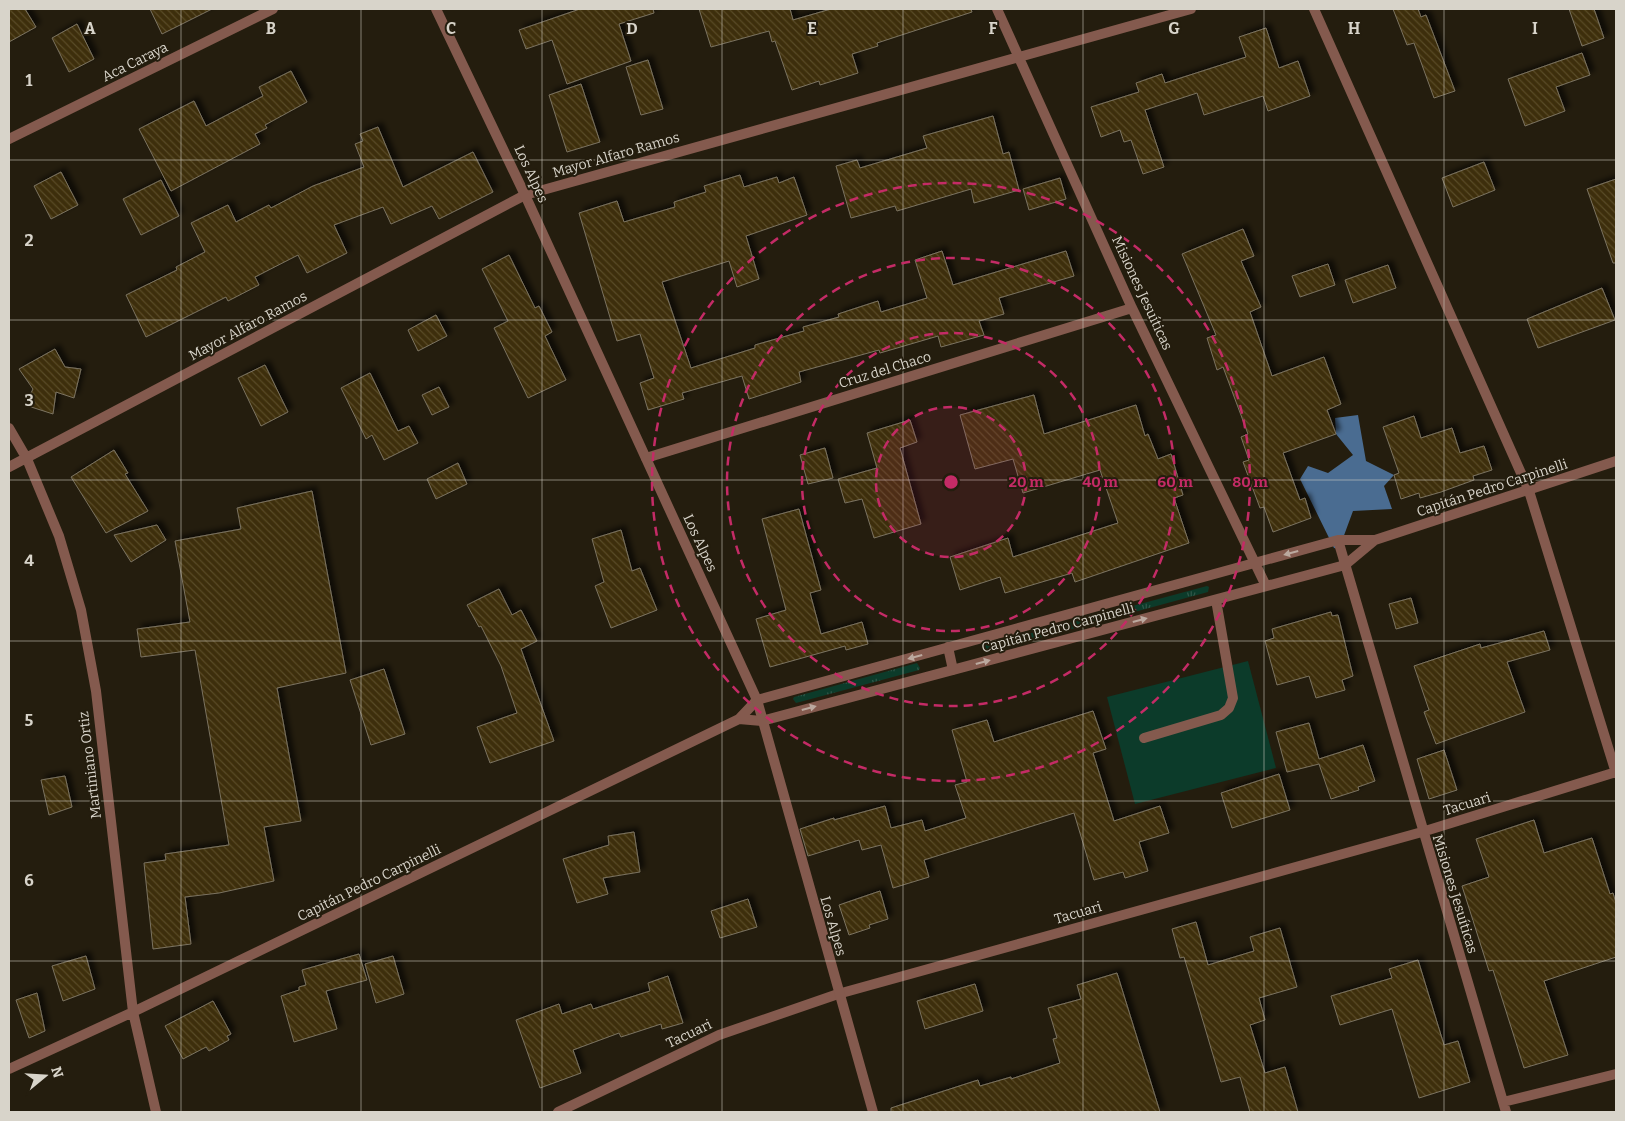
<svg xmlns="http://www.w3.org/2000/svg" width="1625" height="1121" font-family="Bitter,serif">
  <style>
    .grass { fill: url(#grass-tufts) }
    .pitch { fill: #0c3b2a }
    .water { fill: #4a6c91 }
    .building { fill: url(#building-back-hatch); stroke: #7b7361; filter: url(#shadow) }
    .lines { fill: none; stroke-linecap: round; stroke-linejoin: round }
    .service { stroke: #845a4e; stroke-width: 10 }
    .minor { stroke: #845a4e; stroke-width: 10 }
    .tertiary { stroke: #845a4e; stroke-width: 10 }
    .oneway { fill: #bba99f }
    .grid { fill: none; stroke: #d8d4ca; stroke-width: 1; stroke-opacity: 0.55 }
    .ring { fill: none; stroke: #c42b66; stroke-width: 2.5; stroke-dasharray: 9 6 }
    .labels { text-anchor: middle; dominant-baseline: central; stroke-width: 4; stroke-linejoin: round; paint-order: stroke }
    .street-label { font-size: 14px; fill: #d8d4ca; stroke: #241d0e }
    .grid-label { font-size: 16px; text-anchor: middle; font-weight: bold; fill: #d8d4ca; stroke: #241d0e; stroke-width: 4; stroke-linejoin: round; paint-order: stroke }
    .centre { fill: #c42b66; stroke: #241d0e; stroke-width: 2.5 }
    .ring-label { font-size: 15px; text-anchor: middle; font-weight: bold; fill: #c42b66; stroke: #241d0e; stroke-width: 4; stroke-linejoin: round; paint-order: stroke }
  </style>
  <defs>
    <pattern id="grass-tufts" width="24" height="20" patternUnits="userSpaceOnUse" patternTransform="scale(1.25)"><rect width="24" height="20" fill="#0c3b2a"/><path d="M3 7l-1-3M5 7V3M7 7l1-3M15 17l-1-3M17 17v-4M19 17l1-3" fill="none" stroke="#2f5648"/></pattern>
    <pattern id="building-back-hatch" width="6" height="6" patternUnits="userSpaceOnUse" patternTransform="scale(1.25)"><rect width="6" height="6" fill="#3e2e08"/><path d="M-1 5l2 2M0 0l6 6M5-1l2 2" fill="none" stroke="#594b2b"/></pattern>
    <filter id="shadow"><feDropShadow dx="4.5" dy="-4.5" stdDeviation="2.5" flood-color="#0009"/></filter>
  </defs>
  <rect width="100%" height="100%" fill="#241d0e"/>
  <path class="grass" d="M1207 586 1209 587 1208 592 984 653 981 648 983 646Z
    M917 663 920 668 919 670 796 703 793 699 794 697Z"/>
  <path class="pitch" d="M1248 661 1276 768 1135 804 1107 697Z"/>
  <path class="water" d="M1358 415 1366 461 1394 475 1384 486 1392 509 1353 511 1339 549 1334 548 1300 479 1308 466 1328 473 1353 455 1336 434 1335 418Z"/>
  <path class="building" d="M9 9H25L36 27 9 42Z
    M150 9H212L162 34Z
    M580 9H653L654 13 619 24 631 61 567 84 552 40 526 49 519 30Z
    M699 9H790L793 20 831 9H971L972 12 877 43 878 46 852 54 858 73 820 85 819 81 792 90 775 41 772 42 769 31 711 47Z
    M1393 9H1418L1421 17 1426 15 1455 91 1434 98 1414 43 1407 45Z
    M1569 9H1594L1604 38 1582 46Z
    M77 24 94 59 69 72 52 38Z
    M1266 28 1279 68 1298 61 1310 96 1268 111 1263 96 1204 115 1197 93 1145 110 1164 167 1143 174 1131 140 1124 142 1120 130 1101 137 1091 107 1139 92 1136 83 1162 74 1165 83 1246 57 1239 37Z
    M1582 53 1590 75 1556 87 1565 111 1525 126 1508 79Z
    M648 60 663 109 641 115 626 67Z
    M291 71 307 102 265 125 267 128 255 134 260 144 171 191 139 129 194 101 206 126 263 96 259 87Z
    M581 84 600 142 567 152 549 95Z
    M993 116 1003 154 1009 152 1019 190 974 203 971 189 897 211 895 206 851 218 836 166 857 160 860 168 927 148 923 136Z
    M378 127 403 187 473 152 493 192 439 219 432 206 391 224 383 207 334 225 347 253 307 273 298 255 255 277 259 285 228 301 226 297 146 337 126 295 177 270 176 267 205 252 191 223 228 205 236 222 269 205 271 208 313 186 364 167 355 144 363 141 360 134Z
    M1484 162 1495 190 1453 207 1442 178Z
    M61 172 78 205 51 219 34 186Z
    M740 175 744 187 777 177 779 183 794 177 807 215 746 236 759 279 737 287 729 261 662 282 691 368 755 348V345L804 331 803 327 839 317 838 314 878 301 881 312 927 298 915 260 942 251 953 285 1066 251 1074 276 999 298 1004 314 979 321 984 335 941 347 938 336 880 353 879 350 799 372 801 382 749 399 742 376 682 393 684 399 648 410 640 383 654 378 640 334 617 341 579 213 617 201 624 222 675 207 674 202 706 192 704 186Z
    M1060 178 1066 199 1029 210 1023 189Z
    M1616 179V263H1613L1587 189Z
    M161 180 179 216 141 235 123 199Z
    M1243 229 1254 256 1241 261 1261 307 1250 312 1272 376 1324 357 1341 404 1327 410 1336 434 1283 453 1300 500 1305 498 1311 518 1273 532 1264 507 1260 508 1243 462 1249 460 1241 437 1248 434 1223 367 1217 370 1207 338 1216 335 1182 254Z
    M509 255 535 308 539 306 552 332 545 336 566 380 528 398 494 328 508 321 482 269Z
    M1328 264 1335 285 1300 297 1292 276Z
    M1388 265 1396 288 1353 303 1345 280Z
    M1602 288 1615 320 1538 348 1527 319Z
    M436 315 447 336 418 351 408 330Z
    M55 349 65 367 81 369 74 398 56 392 53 414 25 405 33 389 19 369Z
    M265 365 288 412 261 426 238 378Z
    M370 373 398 431 409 426 418 443 384 460 372 435 366 439 341 388Z
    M439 387 449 407 432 415 422 395Z
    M1034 395 1044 434 1136 405 1145 436 1148 434 1158 459 1171 454 1183 495 1174 498 1189 543 1075 582 1072 573 1005 593 1000 577 960 590 950 557 1008 538 1013 557 1118 523 1100 470 1023 493 1013 459 975 469 960 415Z
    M1414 416 1421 438 1452 428 1460 453 1484 446 1492 470 1473 476 1474 480 1441 492 1420 498 1419 493 1401 499 1394 475 1399 473 1383 427Z
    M910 420 917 442 900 448 921 524 874 538 862 499 845 503 838 479 877 468 867 433Z
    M825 448 833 478 808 484 800 455Z
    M114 450 128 473 125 474 148 511 106 533 71 477Z
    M458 463 467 484 436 499 427 479Z
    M312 491 346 673 277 688 301 821 264 827 274 881 219 893 185 897 191 944 153 949 144 863 166 860 165 854 229 845 195 650 141 657 137 629 190 622 175 541 241 529 237 508Z
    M799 509 821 590 810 593 821 634 862 622 868 644 846 650 845 646 770 667 756 619 786 610 762 519Z
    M157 525 166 540 131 562 114 535Z
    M621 530 632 571 640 568 657 610 611 628 595 586 604 582 592 539Z
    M499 589 512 615 521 610 537 641 521 649 554 741 490 763 477 727 517 713 501 666 481 626 479 627 467 605Z
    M1411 598 1418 623 1396 629 1389 604Z
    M1331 612 1332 616 1338 615 1353 676 1342 680 1345 690 1316 698 1309 676 1277 685 1265 641 1274 638 1272 629Z
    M1544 631 1550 650 1507 662 1525 712 1436 744 1424 712 1429 710 1414 666 1480 644 1481 648Z
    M384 669 405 734 371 745 350 680Z
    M1093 711 1106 749 1093 753 1114 821 1160 806 1169 833 1139 842 1148 871 1125 878 1123 872 1094 880 1074 813 924 860 929 877 893 888 881 845 862 850 859 840 808 856 800 829 834 818V820L885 806 891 828 922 820 925 831 966 818 955 785 967 782 952 730 987 720 994 742Z
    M1309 723 1319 759 1363 745 1375 781 1358 787 1359 790 1331 799 1319 764 1287 772 1276 732Z
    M1444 750 1457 790 1429 799 1417 759Z
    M1279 774 1290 810 1232 828 1221 793Z
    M65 776 72 807 49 815 41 780Z
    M1534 820 1544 853 1592 838 1610 894 1613 893 1616 903V957L1544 981 1568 1055 1524 1068 1493 970 1489 971 1462 886 1489 877 1476 839Z
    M634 832 640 872 603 878 608 894 577 903 563 859 609 845 608 836Z
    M880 891 888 919 869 925 870 928 849 935 839 905Z
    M748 899 757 927 720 938 711 911Z
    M1196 922 1208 965 1254 951 1250 937 1280 928 1297 987 1259 998 1265 1020 1250 1025 1265 1073 1285 1067 1298 1112H1250L1240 1077 1221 1082 1184 957 1180 958 1172 929Z
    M359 954 367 980 326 991 337 1029 294 1042 281 996 299 990V987L306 985 302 970Z
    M86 956 95 989 63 1001 52 966Z
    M393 956 404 994 376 1003 365 964Z
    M1418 960 1444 1045 1458 1041 1470 1082 1419 1098 1392 1009 1340 1025 1331 996 1392 978 1389 969Z
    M1117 973 1160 1112H891V1108L978 1080 980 1086 1011 1077V1079L1060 1063 1053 1039 1057 1038 1048 1008 1081 999 1077 985Z
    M668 976 683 1023 662 1029 661 1024 621 1037 619 1033 573 1050 581 1073 540 1088 516 1020 559 1004 562 1014 591 1004 593 1009 650 991 648 983Z
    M975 984 983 1011 925 1029 917 1001Z
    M37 993 45 1031 29 1038 16 1000Z
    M213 1001 231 1034 227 1036 229 1040 209 1051 206 1047 183 1059 165 1026Z"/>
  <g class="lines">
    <path class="service" d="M1144 738 1221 715 1229 708 1233 698 1216 600"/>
    <path class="minor" d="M997 9 1132 308 1266 586
      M1314 9 1529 491 1616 773
      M9 139 273 9
      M9 428 27 459 59 536 81 610 96 691 133 1012 156 1112
      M646 458 1132 308
      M9 467 525 195 1191 9
      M1338 540 1506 1112
      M948 647 953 670
      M739 719 762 721 1345 565 1375 540
      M9 1069 133 1012 739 719 757 700 1338 540H1375L1616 461
      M1503 1102 1616 1074
      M558 1112 719 1035 838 994 1422 832 1616 772"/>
    <path class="tertiary" d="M436 9 525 195 757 700 873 1112"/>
  </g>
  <defs><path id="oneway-solid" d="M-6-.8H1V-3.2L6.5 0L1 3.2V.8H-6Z" transform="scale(1.25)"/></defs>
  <g class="oneway">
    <use href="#oneway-solid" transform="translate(1291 553) rotate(165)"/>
    <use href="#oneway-solid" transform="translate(1140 620) rotate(-15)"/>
    <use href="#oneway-solid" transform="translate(915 657) rotate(165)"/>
    <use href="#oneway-solid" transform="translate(983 662) rotate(-15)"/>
    <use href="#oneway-solid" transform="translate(809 708) rotate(-15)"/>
  </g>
  <path class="grid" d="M181 9V1112M361 9V1112M542 9V1112M722 9V1112M903 9V1112M1083 9V1112M1264 9V1112M1444 9V1112M9 160H1616M9 320H1616M9 480H1616M9 641H1616M9 801H1616M9 961H1616"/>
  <circle cx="951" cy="482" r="75" fill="#c42b66" fill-opacity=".12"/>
  <g class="ring">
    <circle cx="951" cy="482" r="75"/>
    <circle cx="951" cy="482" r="149"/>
    <circle cx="951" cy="482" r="224"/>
    <circle cx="951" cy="482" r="299"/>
  </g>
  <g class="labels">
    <g class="street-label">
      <text transform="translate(135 62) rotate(-26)">Aca Caraya</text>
      <text transform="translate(616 155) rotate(-16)">Mayor Alfaro Ramos</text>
      <text transform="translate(531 174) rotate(65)">Los Alpes</text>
      <text transform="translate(1142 293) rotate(65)">Misiones Jesuíticas</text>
      <text transform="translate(248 326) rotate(-28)">Mayor Alfaro Ramos</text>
      <text transform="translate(885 370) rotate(-17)">Cruz del Chaco</text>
      <text transform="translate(1492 488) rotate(-18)">Capitán Pedro Carpinelli</text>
      <text transform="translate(700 543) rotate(65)">Los Alpes</text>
      <text transform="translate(1058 628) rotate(-15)">Capitán Pedro Carpinelli</text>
      <text transform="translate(90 765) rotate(-97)">Martiniano Ortiz</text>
      <text transform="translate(1467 804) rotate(-17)">Tacuari</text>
      <text transform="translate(369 883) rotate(-26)">Capitán Pedro Carpinelli</text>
      <text transform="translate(1455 894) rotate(73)">Misiones Jesuíticas</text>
      <text transform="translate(1078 913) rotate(-16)">Tacuari</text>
      <text transform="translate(833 926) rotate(74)">Los Alpes</text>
      <text transform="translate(689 1034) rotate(-25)">Tacuari</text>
    </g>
  </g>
  <g class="grid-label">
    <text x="90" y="34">A</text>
    <text x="271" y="34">B</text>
    <text x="451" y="34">C</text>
    <text x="632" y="34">D</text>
    <text x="812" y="34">E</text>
    <text x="993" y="34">F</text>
    <text x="1174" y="34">G</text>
    <text x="1354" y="34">H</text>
    <text x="1535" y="34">I</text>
    <text x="29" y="86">1</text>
    <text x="29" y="246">2</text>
    <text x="29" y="406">3</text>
    <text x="29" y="566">4</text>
    <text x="29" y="726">5</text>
    <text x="29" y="886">6</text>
  </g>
  <circle cx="951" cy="482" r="8" class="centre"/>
  <g class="ring-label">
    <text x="1026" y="487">20 m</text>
    <text x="1100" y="487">40 m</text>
    <text x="1175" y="487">60 m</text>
    <text x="1250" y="487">80 m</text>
  </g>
  <rect width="1625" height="1121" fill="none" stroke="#d8d4ca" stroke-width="20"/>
  <g transform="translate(45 1076) rotate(72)" stroke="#241d0e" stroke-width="4" paint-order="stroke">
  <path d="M0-4L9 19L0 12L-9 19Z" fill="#d8d4ca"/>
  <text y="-8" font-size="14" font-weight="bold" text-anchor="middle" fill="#d8d4ca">N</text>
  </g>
</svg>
